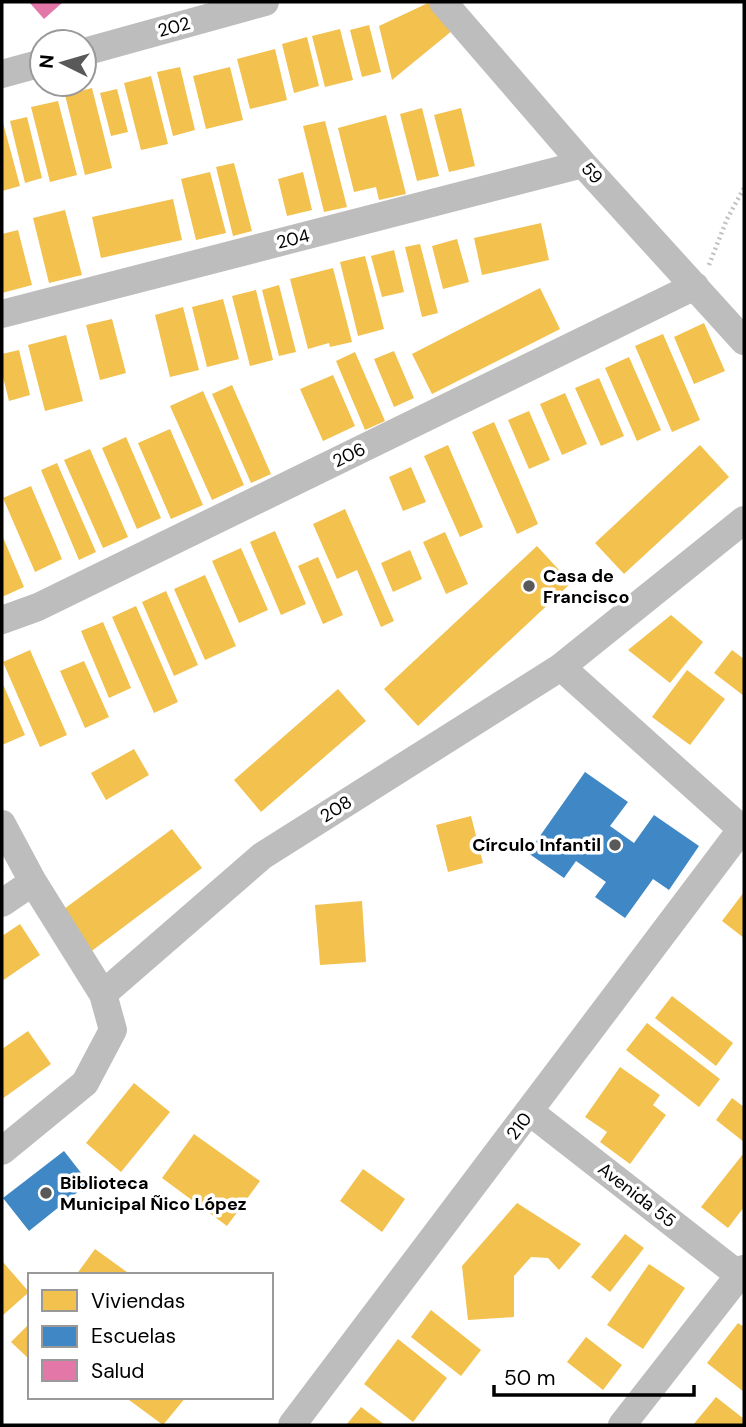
<svg xmlns="http://www.w3.org/2000/svg" width="746" height="1427" font-family="'DM Sans',sans-serif">
  <style>
    .homes { fill: #f2c14e }
    .schools { fill: #3f88c5 }
    .health { fill: #e377a8 }
    .lines { fill: none; stroke-linecap: round; stroke-linejoin: round }
    .path { stroke: #c2c2c2; stroke-width: 4.5; stroke-dasharray: 2 3.5; stroke-linecap: butt }
    .minor { stroke: #bdbdbd; stroke-width: 28 }
    .poi-dot { fill: #595959; stroke: #fff; stroke-width: 2.5 }
    .labels { text-anchor: middle; dominant-baseline: central; stroke-width: 7; stroke-linejoin: round; paint-order: stroke }
    .street-label { font-size: 18px; fill: #000; stroke: #fff }
    .poi-label { font-size: 18px; font-weight: bold; fill: #000; stroke: #fff; text-anchor: start }
  </style>
  <rect width="100%" height="100%" fill="#fff"/>
  <path class="homes" d="M428 3 453 30 392 80 379 26Z
    M369 25 381 72 362 77 350 30Z
    M340 29 353 80 325 87 312 36Z
    M307 37 319 86 294 93 282 44Z
    M275 49 287 100 250 109 237 59Z
    M180 67 195 130 173 136 157 72Z
    M230 67 243 120 206 129 193 76Z
    M151 76 168 144 141 150 124 83Z
    M92 88 112 168 85 175 65 95Z
    M117 89 128 132 111 136 100 93Z
    M58 101 77 175 50 182 31 107Z
    M422 108 439 176 417 181 400 114Z
    M461 108 475 166 449 172 434 115Z
    M386 115 406 194 379 200 376 187 354 192 338 128Z
    M27 117 42 178 25 183 10 121Z
    M2 119 20 186 2 191Z
    M325 121 347 207 324 212 303 126Z
    M234 163 252 231 233 236 216 167Z
    M210 172 226 233 196 240 181 179Z
    M303 172 312 210 287 216 278 179Z
    M173 199 182 240 101 258 92 217Z
    M65 210 82 275 49 283 33 218Z
    M541 223 549 260 482 275 474 238Z
    M18 230 32 285 2 293V234Z
    M457 239 469 282 443 289 432 246Z
    M420 244 438 313 422 317 405 247Z
    M394 250 404 292 382 297 371 256Z
    M365 256 384 329 358 336 340 262Z
    M333 268 352 342 330 347 329 343 308 349 290 279Z
    M279 285 296 352 279 356 262 290Z
    M540 288 560 329 432 394 412 354Z
    M256 290 273 360 250 366 232 296Z
    M223 299 239 359 207 367 192 307Z
    M183 307 199 370 170 377 155 315Z
    M112 319 126 373 100 380 86 325Z
    M704 323 725 371 694 384 674 337Z
    M663 334 700 420 672 432 635 346Z
    M66 335 83 401 45 411 28 345Z
    M19 350 30 395 9 401 2 373V354Z
    M394 351 414 398 394 407 374 359Z
    M355 352 385 421 365 430 336 361Z
    M629 357 661 430 637 441 605 368Z
    M333 375 355 426 323 441 300 389Z
    M599 378 624 436 601 446 575 388Z
    M232 385 271 474 251 483 212 394Z
    M203 391 244 485 212 500 170 406Z
    M565 393 587 444 562 455 540 404Z
    M529 411 550 460 529 469 508 420Z
    M494 422 538 524 517 534 472 432Z
    M170 429 203 505 171 519 138 443Z
    M126 437 161 518 137 529 102 448Z
    M448 445 483 527 460 537 424 456Z
    M700 445 729 477 624 574 595 543Z
    M90 449 128 537 103 548 64 460Z
    M57 463 96 552 79 560 41 470Z
    M411 467 426 502 403 511 389 477Z
    M31 486 62 559 35 572 3 498Z
    M345 509 394 621 381 627 357 570 337 579 313 524Z
    M275 531 306 604 281 615 250 542Z
    M445 532 468 584 446 594 423 542Z
    M2 535 24 587 2 597Z
    M537 546 571 583 418 726 384 689Z
    M241 548 268 610 239 623 212 561Z
    M410 550 422 579 393 592 381 563Z
    M318 557 343 615 323 624 298 566Z
    M205 575 236 646 205 660 174 589Z
    M166 591 198 665 174 676 142 602Z
    M136 606 178 702 154 713 112 617Z
    M671 615 703 642 670 683 628 650Z
    M103 622 131 688 109 698 81 631Z
    M30 650 67 735 40 747 3 662Z
    M732 650 744 659V696L714 673Z
    M84 661 109 717 85 728 60 671Z
    M687 670 725 699 690 745 652 717Z
    M2 682 25 735 2 745Z
    M338 689 366 721 261 812 234 780Z
    M134 749 149 775 106 800 91 773Z
    M471 816 483 863 448 872 436 825Z
    M172 829 202 868 89 953 60 912Z
    M744 892V938L722 921Z
    M362 901 366 962 320 965 315 905Z
    M20 924 40 955 2 981V936Z
    M672 996 733 1043 716 1066 655 1018Z
    M647 1023 720 1079 699 1107 626 1050Z
    M28 1031 51 1064 2 1099V1049Z
    M620 1067 660 1095 653 1105 666 1115 630 1164 600 1142 607 1132 585 1117Z
    M134 1083 170 1112 121 1172 86 1143Z
    M732 1098 744 1107V1142L716 1120Z
    M194 1134 260 1181 227 1226 162 1178Z
    M743 1154 744 1207 728 1228 701 1207Z
    M363 1169 405 1199 382 1232 340 1201Z
    M517 1203 581 1244 559 1270 548 1258 531 1257 514 1276V1317L468 1320 462 1266Z
    M625 1234 644 1248 610 1292 591 1277Z
    M95 1249 131 1275H76Z
    M2 1261 29 1292 2 1316Z
    M649 1264 685 1288 643 1349 607 1325Z
    M431 1310 481 1350 461 1376 411 1337Z
    M30 1323V1360L11 1342Z
    M738 1323 744 1327V1392L707 1363Z
    M586 1337 622 1365 603 1390 567 1362Z
    M398 1339 447 1378 413 1422 364 1384Z
    M125 1397H186L163 1425Z
    M716 1397 744 1419V1425H693Z
    M361 1407 385 1425H346Z"/>
  <path class="schools" d="M585 772 628 802 610 826 634 843 654 815 699 846 669 890 653 879 625 918 595 897 606 882 576 861 564 878 528 853Z
    M64 1151 89 1183 29 1231 3 1198Z"/>
  <path class="health" d="M29 2H63L44 19Z"/>
  <g class="lines">
    <path class="path" d="M709 265 727 219 744 188"/>
    <path class="minor" d="M443 2 583 164 744 341
      M84 52 265 2
      M2 74 42 63
      M2 314 583 164
      M2 620 38 607 695 286
      M561 667 744 831
      M2 824 33 882 103 994
      M2 903 33 882
      M530 1112 744 1279
      M2 1151 85 1083 113 1030 103 994 262 856 561 667 744 520
      M292 1425 744 826
      M622 1425 744 1269"/>
  </g>
  <g class="poi-dot">
    <circle cx="529" cy="586" r="7"/>
    <circle cx="615" cy="845" r="7"/>
    <circle cx="46" cy="1193" r="7"/>
  </g>
  <g class="labels">
    <g class="street-label">
      <text transform="translate(174 27) rotate(-15)">202</text>
      <text transform="translate(592 173) rotate(48)">59</text>
      <text transform="translate(293 239) rotate(-14)">204</text>
      <text transform="translate(349 455) rotate(-26)">206</text>
      <text transform="translate(336 809) rotate(-32)">208</text>
      <text transform="translate(519 1126) rotate(-53)">210</text>
      <text transform="translate(637 1195) rotate(38)">Avenida 55</text>
    </g>
    <g class="poi-label">
      <text x="543" y="576">Casa de<tspan x="543" dy="21">Francisco</tspan></text>
      <text x="601" y="845" text-anchor="end">Círculo Infantil</text>
      <text x="60" y="1183">Biblioteca<tspan x="60" dy="21">Municipal Ñico López</tspan></text>
    </g>
  </g>
  <rect width="746" height="1427" fill="none" stroke="#000000" stroke-width="7"/>
  <rect x="28" y="1273" width="245" height="126" fill="#ffffff" stroke="#999999" stroke-width="2"/>
  <rect x="42" y="1290" width="35" height="21" fill="#f2c14e" stroke="#999999" stroke-width="2"/>
  <text x="91" y="1308" font-size="21" fill="#000000">Viviendas</text>
  <rect x="42" y="1326" width="35" height="21" fill="#3f88c5" stroke="#999999" stroke-width="2"/>
  <text x="91" y="1343" font-size="21" fill="#000000">Escuelas</text>
  <rect x="42" y="1360" width="35" height="21" fill="#e377a8" stroke="#999999" stroke-width="2"/>
  <text x="91" y="1378" font-size="21" fill="#000000">Salud</text>
  <g transform="translate(63 63) rotate(275)"><circle r="33" fill="#ffffff" stroke="#999999" stroke-width="2"/>
  <path d="M0-5L12 26L0 18L-12 26Z" fill="#595959"/>
  <text y="-10" font-size="19" font-weight="bold" text-anchor="middle" fill="#000000">N</text>
  </g>
  <path d="M494 1385v10h200v-10" fill="none" stroke="#000000" stroke-width="3.5"/>
  <text x="504" y="1385" font-size="21" fill="#000000" stroke="#ffffff" stroke-width="5" paint-order="stroke">50 m</text>
</svg>
